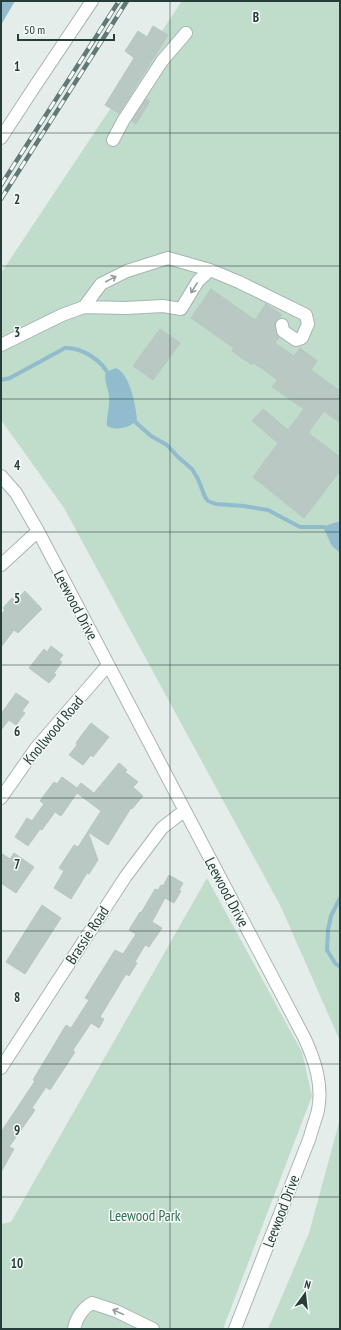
<svg xmlns="http://www.w3.org/2000/svg" width="341" height="1330" font-family="'PT Sans Narrow',sans-serif">
  <style>
    .green { fill: #c0dccb }
    .water { fill: #91bccd }
    .lines { fill: none; stroke-linecap: round; stroke-linejoin: round }
    .stream { stroke: #91bccd; stroke-width: 4 }
    .building { fill: #bac8c4; stroke: #b8c6c2 }
    .minor-casing { stroke: #a8b5b2; stroke-width: 14 }
    .minor { stroke: #fff; stroke-width: 12 }
    .rail-casing { stroke: #607975; stroke-width: 4.5 }
    .rail { stroke: #f5faf8; stroke-width: 3; stroke-dasharray: 9; stroke-linecap: butt }
    .oneway { stroke: #929e9c }
    .grid { fill: none; stroke: #253e3a; stroke-width: 1; stroke-opacity: 0.55 }
    .labels { text-anchor: middle; dominant-baseline: central; stroke-width: 3; stroke-linejoin: round; paint-order: stroke }
    .street-label { font-size: 15px; fill: #253e3a; stroke: #f5faf8 }
    .park-label { font-size: 15px; fill: #327153; stroke: #f5faf8 }
    .grid-label { font-size: 13px; text-anchor: middle; font-weight: bold; fill: #253e3a; stroke: #f5faf8; stroke-width: 3; stroke-linejoin: round; paint-order: stroke }
  </style>
  <rect width="100%" height="100%" fill="#e5edea"/>
  <path class="green" d="M182 1H340V1041L281 907 64 508 1 420V273Z
    M207 878 302 1052 312 1096 223 1329H3L1 1328V1224L11 1222Z
    M340 1119V1329H268L309 1233Z"/>
  <path class="water" d="M1 1H15L1 25Z
    M116 368C130 374 136 406 137 420 130 428 116 431 107 426 106 417 110 407 109 397 109 389 103 381 106 372Z
    M340 521V553L332 546 324 529 325 526Z"/>
  <g class="lines">
    <path class="stream" d="M1 380 10 378 65 348C82 347 103 361 109 376
      M132 419 151 436 167 445 178 457 192 469 198 479 205 497 208 501 216 504 244 506 268 510 300 527H324L328 529
      M340 898 331 916 328 930 327 950 335 963 340 967"/>
  </g>
  <path class="building" d="M153 26 168 35 119 113 105 105 134 58 125 51 138 31 147 37Z
    M146 99 150 101 136 124 132 121Z
    M211 289 255 320 266 304 282 315 275 323 276 332 279 337 275 343 294 356 300 348 317 361 311 370 340 391V423L324 411 308 433 340 457V471L304 518 253 477 278 443 252 421 263 409 288 430 304 409 272 387 278 380 254 363 252 365 232 351 234 348 191 318Z
    M160 329 180 343 153 380 133 366Z
    M25 591 42 609 18 633 14 630 1 647V615L5 610 3 608 12 598 15 601Z
    M51 646 63 655 59 660 62 662 54 673 56 675 49 683 29 668 44 649 47 652Z
    M16 693 29 702 22 711 25 713 16 725 9 720 1 730V714Z
    M91 723 109 737 93 757 91 755 83 765 69 755 77 745 76 743 81 736Z
    M119 763 127 770 125 772 138 782 133 787 143 796 132 809 131 808 108 845 88 832 98 860 89 874 87 873 71 899 54 888 64 871 59 868 74 845 78 847 101 811 77 793 61 816 55 812 42 830 40 829 28 846 15 837 27 818 32 821 44 804 40 801 54 782 57 784 62 777 77 788 81 783 94 793Z
    M1 853 10 859 14 853 34 867 16 893 1 883Z
    M169 875 183 883 179 890 181 891 174 903 165 898 152 922 162 928 149 947 145 945 135 962 137 963 129 976 126 974 100 1017 104 1019 99 1028 91 1023 73 1050 75 1052 50 1090 46 1087 32 1108 35 1110 9 1147 14 1149 1 1172V1132L35 1081 33 1080 66 1025 71 1028 89 1000 85 998 115 950 123 954 136 934 129 930 140 912 141 913 155 889 158 890 161 885 163 886Z
    M42 905 61 918 25 974 6 962Z"/>
  <g class="lines">
    <defs>
      <path id="minor" d="M1 138 33 89 92 1
        M113 140 123 121 162 61 186 33
        M84 307 101 284 127 271 168 258 210 270 239 282 306 315 308 324 302 338 296 340 283 331 282 325
        M1 345 62 315 84 307 126 308 163 306 181 309 198 281 210 270
        M1 476 16 493 38 531 305 1039C315 1061 323 1085 318 1110 316 1119 312 1128 310 1137L235 1329
        M1 565 38 531
        M1 798 36 748 108 665
        M1 1068 126 876 162 828 184 811
        M74 1329C76 1318 83 1308 92 1303L116 1311 153 1329"/>
    </defs>
    <use href="#minor" class="minor-casing"/>
    <use href="#minor" class="minor"/>
    <defs>
      <path id="rail" d="M1 185 119 1
        M1 199 127 1"/>
    </defs>
    <use href="#rail" class="rail-casing"/>
    <use href="#rail" class="rail"/>
  </g>
  <defs><path id="oneway-shaft" d="M-6 0H5M1.5-3L5.5 0L1.5 3" fill="none" stroke-width="1.6" stroke-linecap="round" stroke-linejoin="round"/></defs>
  <g class="oneway">
    <use href="#oneway-shaft" transform="translate(111 279) rotate(-28)"/>
    <use href="#oneway-shaft" transform="translate(194 288) rotate(122)"/>
    <use href="#oneway-shaft" transform="translate(118 1312) rotate(-155)"/>
  </g>
  <path class="grid" d="M170 1V1329M1 133H340M1 266H340M1 399H340M1 532H340M1 665H340M1 798H340M1 931H340M1 1064H340M1 1197H340"/>
  <g class="labels">
    <g class="street-label">
      <text transform="translate(76 605) rotate(62)">Leewood Drive</text>
      <text transform="translate(53 730) rotate(-50)">Knollwood Road</text>
      <text transform="translate(227 892) rotate(62)">Leewood Drive</text>
      <text transform="translate(87 935) rotate(-57)">Brassie Road</text>
      <text transform="translate(281 1211) rotate(-69)">Leewood Drive</text>
    </g>
    <g class="park-label">
      <text x="145" y="1215">Leewood Park</text>
    </g>
  </g>
  <g class="grid-label">
    <text x="256" y="22">B</text>
    <text x="17" y="71">1</text>
    <text x="17" y="204">2</text>
    <text x="17" y="337">3</text>
    <text x="17" y="470">4</text>
    <text x="17" y="603">5</text>
    <text x="17" y="736">6</text>
    <text x="17" y="869">7</text>
    <text x="17" y="1002">8</text>
    <text x="17" y="1135">9</text>
    <text x="17" y="1268">10</text>
  </g>
  <rect width="341" height="1330" fill="none" stroke="#253e3a" stroke-width="4"/>
  <g transform="translate(305 1294) rotate(15)" stroke="#f5faf8" stroke-width="3" paint-order="stroke">
  <path d="M0-3L7 15L0 10L-7 15Z" fill="#253e3a"/>
  <text y="-6" font-size="11" font-weight="bold" text-anchor="middle" fill="#253e3a">N</text>
  </g>
  <path d="M18 34v6h96v-6" fill="none" stroke="#253e3a" stroke-width="2"/>
  <text x="24" y="34" font-size="12" fill="#253e3a" stroke="#f5faf8" stroke-width="3" paint-order="stroke">50 m</text>
</svg>
